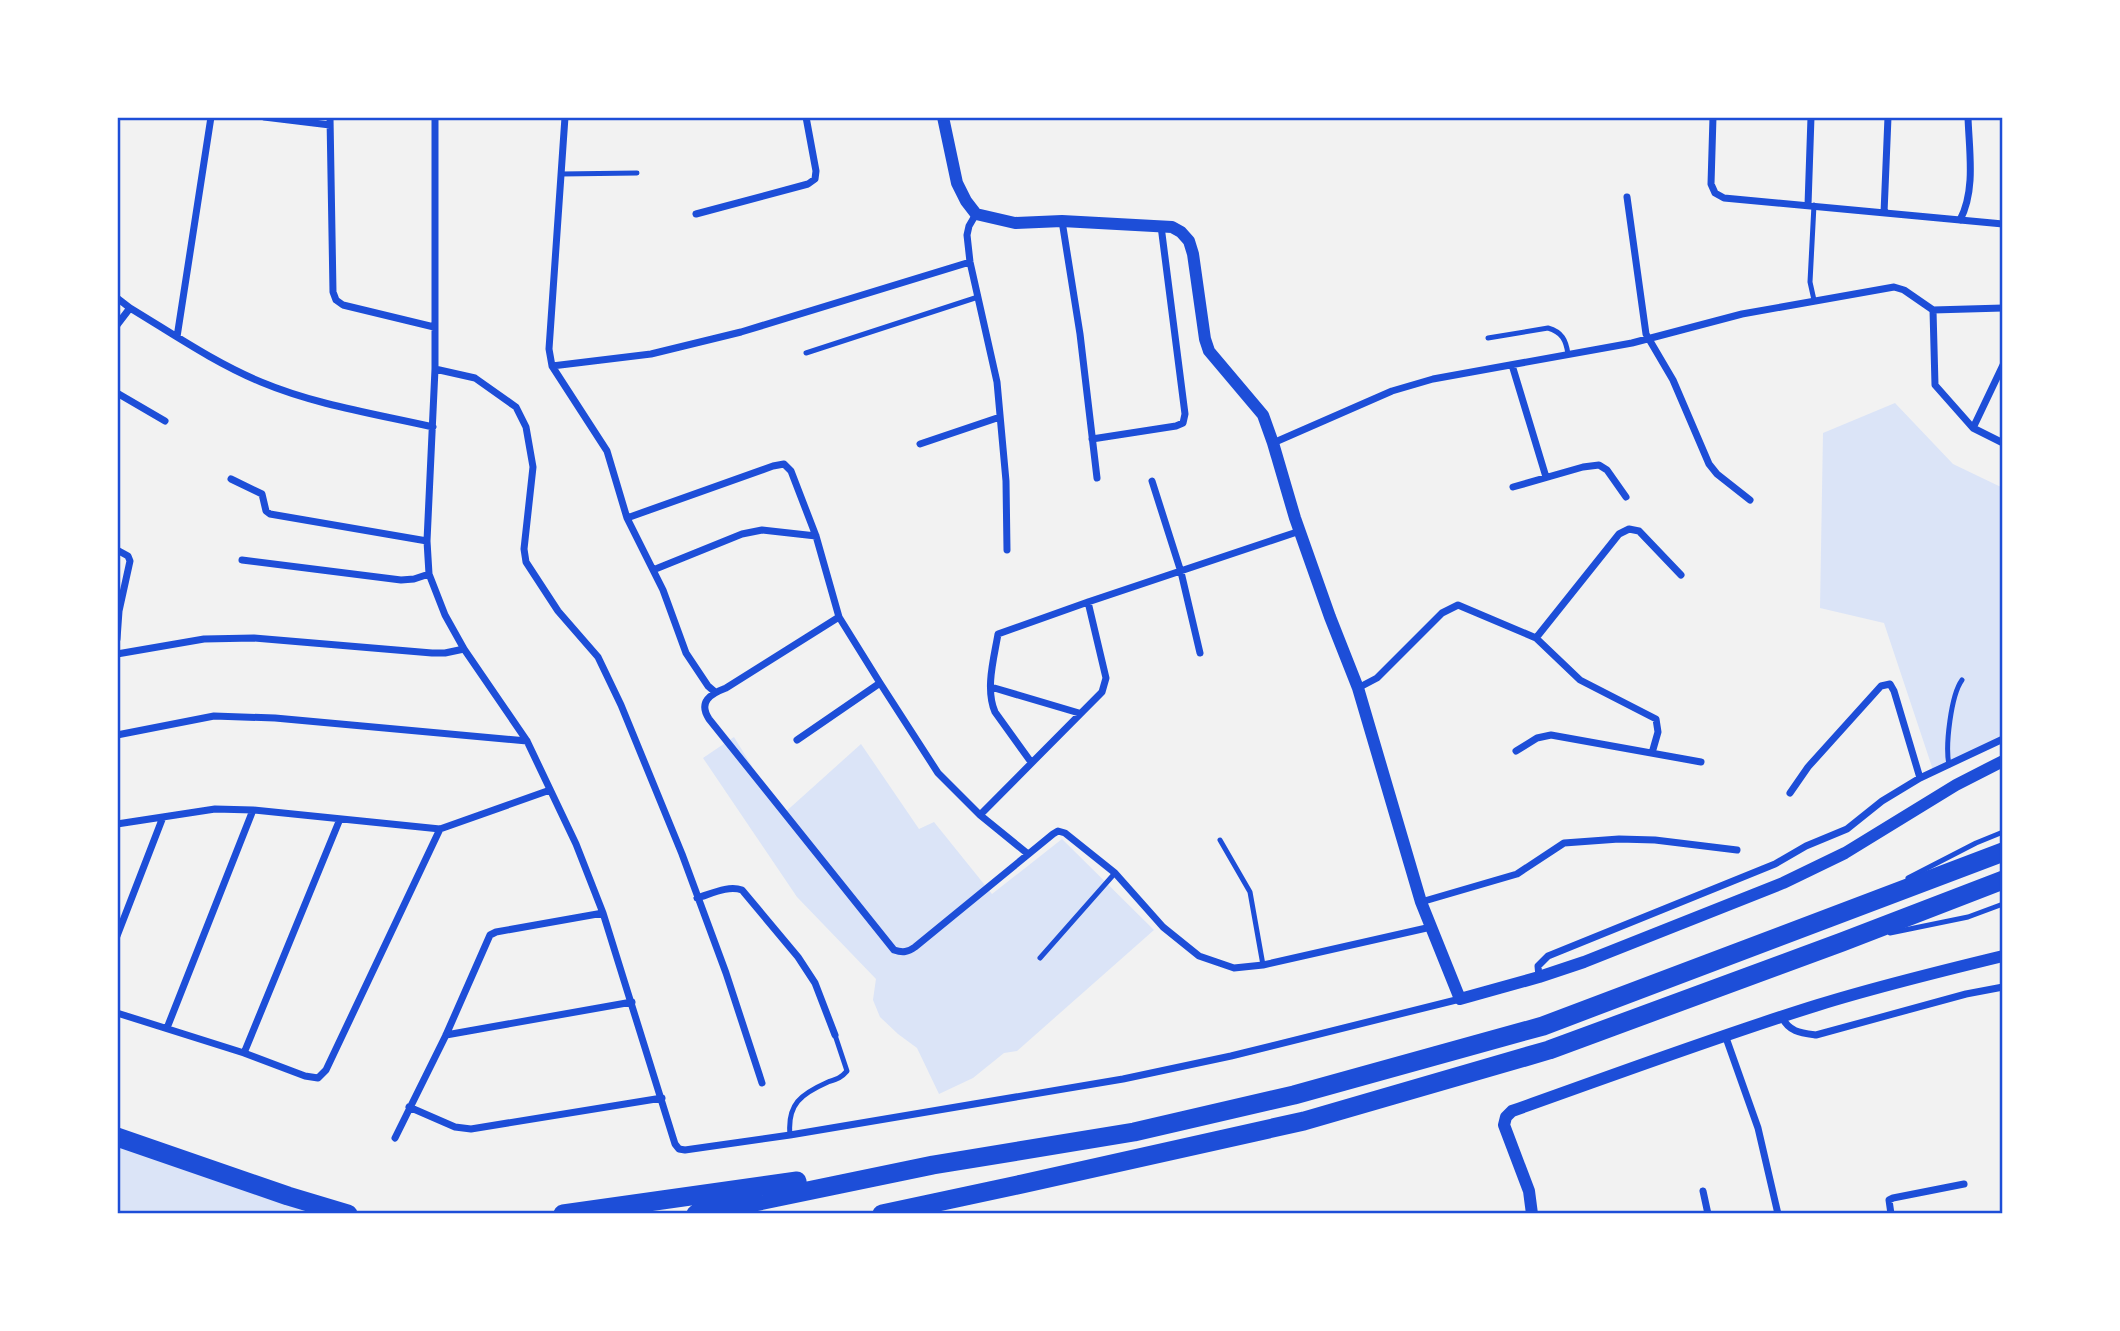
<svg xmlns="http://www.w3.org/2000/svg" width="2120" height="1331" font-family="'Asap Condensed',sans-serif">
  <style>
    .green { fill: #dbe4f7 }
    .lines { fill: none; stroke-linecap: round; stroke-linejoin: round }
    .service { stroke: #1d4ed8; stroke-width: 5 }
    .minor { stroke: #1d4ed8; stroke-width: 7 }
    .tertiary { stroke: #1d4ed8; stroke-width: 12 }
    .motorway { stroke: #1d4ed8; stroke-width: 19 }
    .neatline { fill: none; stroke: #1d4ed8; stroke-width: 2.5 }
  </style>
  <rect width="100%" height="100%" fill="#f2f2f2"/>
  <path class="green" d="M1895 403 1953 464 2003 488V737L1933 770 1884 623 1820 608 1823 433Z
    M734 737 782 815 861 744 919 829 934 822 992 894 1062 839 1154 930 1017 1051 1004 1053 973 1078 939 1094 917 1048 898 1034 880 1017 873 1000 876 979 797 897 703 758Z
    M117 1145 320 1214H117Z"/>
  <g class="lines">
    <path class="service" d="M561 174 637 173
      M1814 205 1810 282 1814 300
      M1488 338 1548 328C1562 332 1566 340 1568 354
      M806 353 978 297
      M1949 765C1945 746 1951 695 1962 680
      M1220 840 1250 892 1263 965
      M1908 878 1976 843 2003 832
      M1890 933 1968 917 2003 904
      M1040 958 1115 873
      M790 1135C787 1104 801 1094 828 1082 837 1079 841 1078 847 1071L835 1035"/>
    <path class="minor" d="M264 117 330 125
      M330 117 333 292 336 300 343 305 434 327
      M435 117V369L427 541 429 574 445 615 464 649 527 741 576 844 603 913 675 1144 679 1149 685 1150 790 1135 1123 1079 1231 1056 1460 999
      M565 117 549 349 552 366 607 451 627 518 663 590 686 653 708 686 715 692
      M1713 117 1711 184 1715 193 1724 198 2003 224
      M1627 197 1646 334 1673 380 1709 464 1717 474 1750 500
      M1808 205 1811 117
      M1884 213 1888 117
      M696 214 808 184 815 179 816 171 806 117
      M976 214 969 226 967 235 970 262 997 382 1006 481 1007 550
      M1960 220C1976 190 1969 150 1968 117
      M1062 221 1080 334 1097 478
      M117 298 130 308C173 334 215 363 261 382 316 405 376 414 433 427
      M1933 310 1935 385 1973 428 2003 443
      M117 325 130 308
      M177 337 211 117
      M1512 365 1546 477
      M552 366 651 354 741 332 970 262
      M435 369 475 378 516 407 526 427 533 467 524 549 526 562 558 611 598 657 621 705 682 854 726 973 762 1083
      M117 393 165 421
      M1973 428 2003 365
      M1092 439 1176 426 1183 423 1185 414 1161 226
      M1273 443 1392 391 1433 379 1632 343 1742 314 1894 287 1904 290 1933 310 2003 308
      M920 444 1000 417
      M231 479 262 494 266 511 270 514 427 541
      M1152 481 1181 572 1200 653
      M1513 487 1583 467 1599 465 1607 470 1626 497
      M627 518 773 466 784 464 791 471 816 536 839 617 880 683 938 773 980 815 1028 854
      M117 550 128 556 130 561 119 611 117 639
      M242 560 401 580 414 579 429 574
      M653 570 742 534 762 530 816 536
      M839 617 726 688C710 694 698 702 709 719L894 950C903 953 908 952 915 947L1053 834 1058 831 1065 833 1115 873 1163 927 1199 956 1234 968 1263 965 1431 927
      M1536 638 1619 534 1629 529 1639 531 1681 575
      M117 654 204 639 254 638 432 653H445L464 649
      M991 687 1079 713
      M1358 688 1377 678 1442 613 1458 605 1536 638 1580 680 1656 719 1658 732 1652 753
      M117 735 214 716 275 718 527 741
      M797 740 880 683
      M1516 751 1537 738 1551 735 1701 762
      M1031 762 995 712C985 689 994 658 998 634L1088 602 1300 531
      M1790 793 1808 767 1881 686 1890 684 1894 691 1920 778
      M980 815 1102 692 1106 678 1088 602
      M117 824 215 809 253 810 440 829 550 790
      M697 898C711 894 728 885 742 890L798 957 815 983 835 1035
      M1421 902 1517 874 1564 843 1619 839 1655 840 1737 850
      M117 936 163 817
      M1539 977 1538 966 1548 956 1775 864 1806 846 1847 829 1882 801 1920 778 2003 739
      M117 1013 244 1053 305 1076 318 1078 326 1070 440 829
      M1782 1017C1789 1032 1801 1033 1816 1035L1966 994 2003 987
      M167 1028 253 810
      M446 1035 632 1002
      M1725 1035 1758 1128 1778 1214
      M244 1053 340 819
      M409 1107 455 1127 471 1129 662 1098
      M395 1138 446 1035 490 935 496 932 603 913
      M1703 1191 1708 1214
      M1891 1214 1889 1200 1893 1198 1964 1184"/>
    <path class="tertiary" d="M943 117 957 183 966 201 976 214 1015 223 1062 221 1172 227 1181 232 1189 241 1193 254 1205 339 1209 351 1263 415 1273 443 1295 518 1330 617 1358 688 1421 902 1460 999 1539 977 1584 962 1783 883 1845 853 1956 785 2003 761
      M1532 1214 1529 1191 1504 1125 1506 1117 1512 1111C1614 1075 1715 1037 1818 1005 1879 986 1941 971 2003 956"/>
    <path class="motorway" d="M117 1137 288 1196 348 1214
      M563 1214 797 1181
      M696 1214 933 1165 1134 1132 1294 1095 1543 1026 2003 852
      M882 1214 1022 1184 1304 1121 1549 1050 1842 942 2003 880"/>
  </g>
  <rect width="2120" height="1331" fill="none" stroke="#ffffff" stroke-width="238"/>
  <rect x="119" y="119" width="1882" height="1093" class="neatline"/>
</svg>
